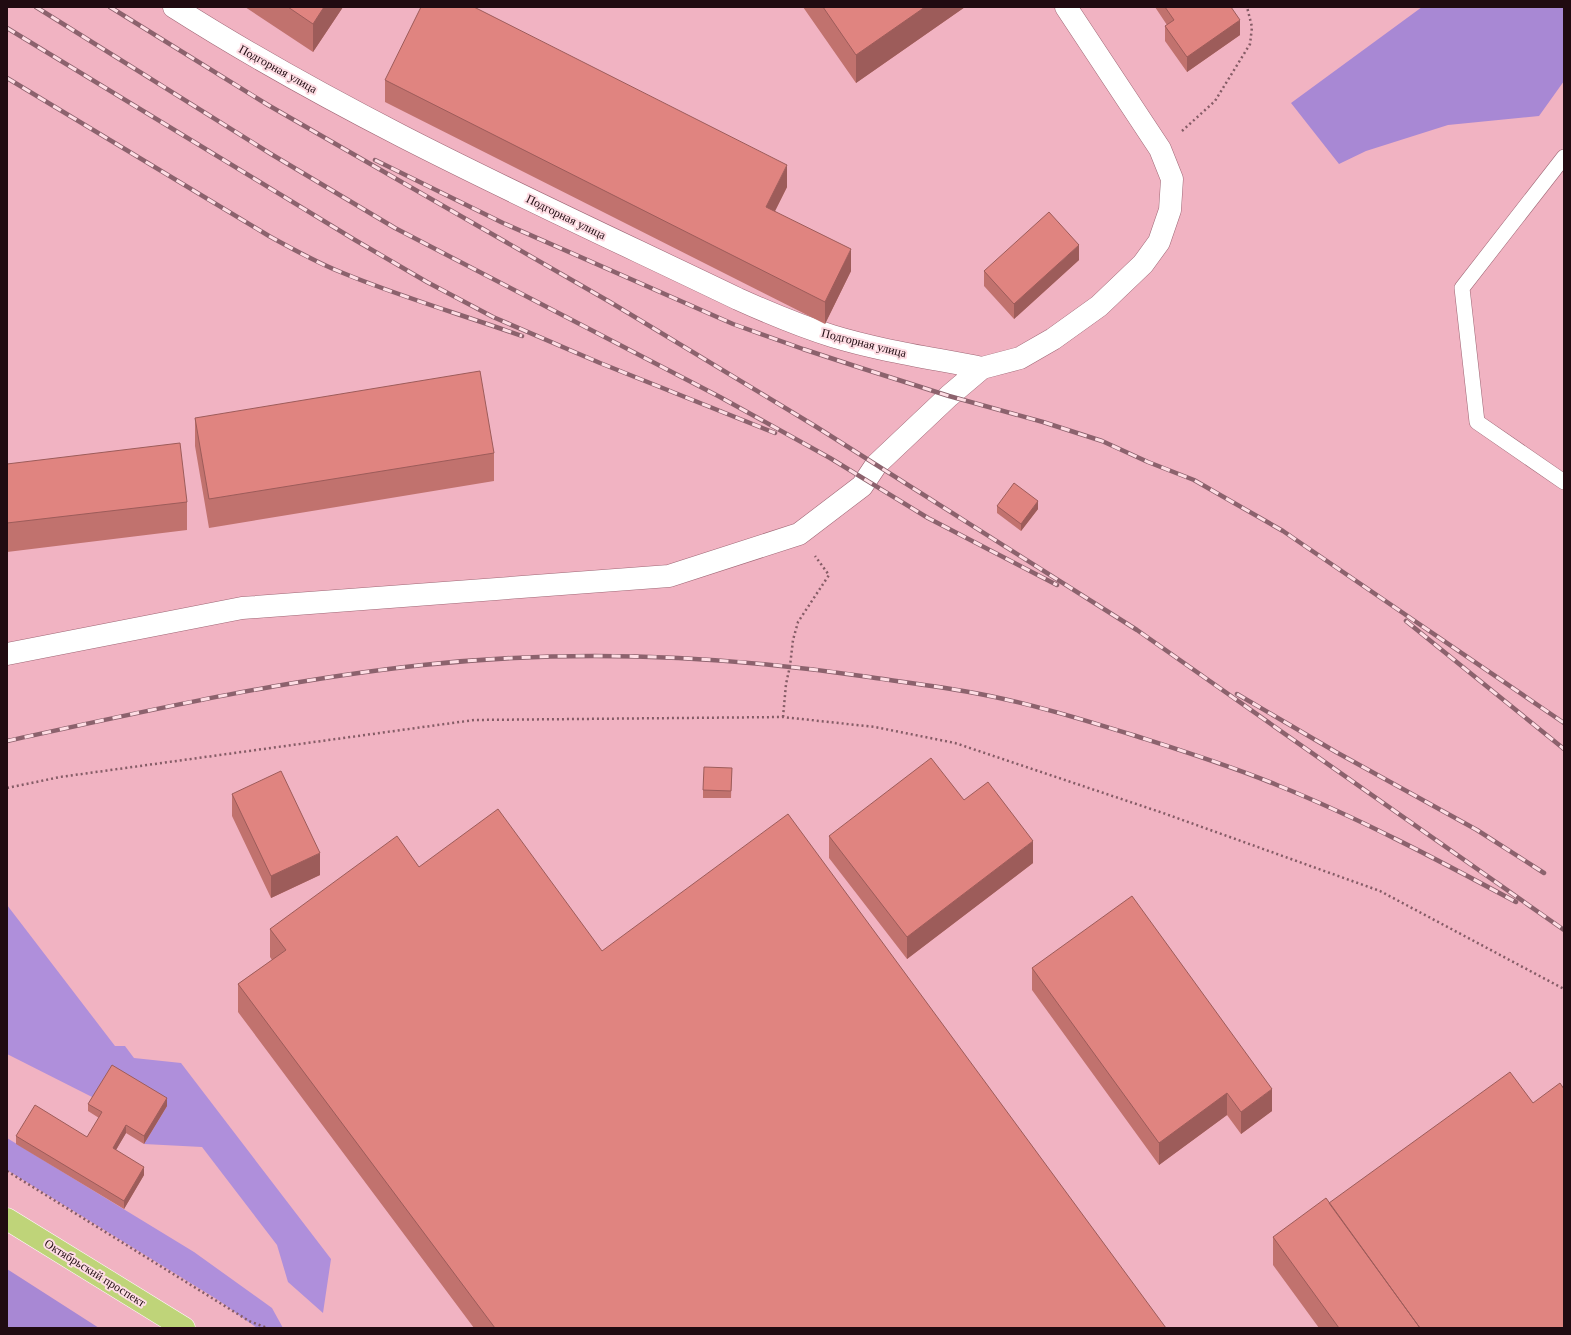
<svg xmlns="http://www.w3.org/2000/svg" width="1571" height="1335" font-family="Georgia,serif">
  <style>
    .green { fill: #af8fdb }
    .forest { fill: #a888d4 }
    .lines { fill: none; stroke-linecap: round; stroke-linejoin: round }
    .lane-casing { stroke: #9f6675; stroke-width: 16 }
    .street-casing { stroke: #9f6675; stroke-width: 23 }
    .primary-casing { stroke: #fff; stroke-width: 23 }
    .path { stroke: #855c66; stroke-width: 2.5; stroke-dasharray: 2 3; stroke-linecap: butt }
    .lane { stroke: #fff; stroke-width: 15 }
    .street { stroke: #fff; stroke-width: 22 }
    .primary { stroke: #bfd479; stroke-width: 22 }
    .rail-casing { stroke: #8c626d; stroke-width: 4.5 }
    .rail { stroke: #fedde4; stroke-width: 3; stroke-dasharray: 9; stroke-linecap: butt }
    .wall { fill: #c1726e }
    .shaded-wall { fill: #9d5c5a }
    .building { fill: #e08480; stroke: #9d5c5a }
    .labels { text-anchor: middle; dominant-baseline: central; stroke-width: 4; stroke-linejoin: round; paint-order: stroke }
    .street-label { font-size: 12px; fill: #200b11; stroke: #fedde4 }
  </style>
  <rect width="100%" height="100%" fill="#f1b3c2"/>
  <path class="green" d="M7 905 115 1046H125L134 1058 181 1063 331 1259 323 1313 288 1282 277 1245 202 1147 144 1144 167 1106 96 1099 7 1054Z
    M7 1138 194 1252 272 1308 283 1328H257L218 1300 7 1170Z"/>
  <path class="forest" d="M1422 7H1564V81L1539 116 1448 125 1366 151 1339 164 1291 103Z
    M7 1269 99 1328H7Z"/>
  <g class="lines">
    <defs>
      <path id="lane" d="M1564 157 1462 288 1477 422 1564 482"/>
      <path id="street" d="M174 7C353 121 547 207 738 299 769 313 800 326 832 336 881 351 932 358 982 368
        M7 654 242 608 669 576 799 534 862 486 876 465 949 396 982 368 1020 358 1053 339 1099 306 1143 264 1159 242 1170 210 1172 179 1160 149 1066 7"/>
      <path id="primary" d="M7 1219 184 1328"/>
    </defs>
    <use href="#lane" class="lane-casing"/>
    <use href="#street" class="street-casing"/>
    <use href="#primary" class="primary-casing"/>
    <path class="path" d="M1182 131 1215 101 1250 44 1252 27 1247 7
      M783 717 786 684 790 666 793 640 798 622 829 575 815 556
      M7 788 60 777 474 720 783 717 875 727 955 743 1163 813 1380 891 1564 989
      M7 1171 249 1321 267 1328"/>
    <use href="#lane" class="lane"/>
    <use href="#street" class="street"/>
    <use href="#primary" class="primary"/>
    <defs>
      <path id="rail" d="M36 7 271 154 395 228 720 397 830 458 928 518 1057 585
        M110 7 268 105 610 302 815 426 1137 630 1564 930
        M7 28 355 240 427 282 493 317 600 363 775 433
        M7 78 269 236C293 249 317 263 343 273 401 297 463 315 522 336
        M375 160 503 223 733 324 803 349 861 368 949 396 1043 422 1102 441 1148 462 1194 480 1283 531 1564 723
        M1406 621 1564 749
        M1237 694 1336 752 1477 830 1544 873
        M7 741C145 711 283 680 423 665 572 649 721 655 869 677 902 682 936 686 969 692 1026 702 1081 719 1136 736 1183 751 1231 766 1277 785 1359 818 1438 860 1516 902"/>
    </defs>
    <use href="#rail" class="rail-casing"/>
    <use href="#rail" class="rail"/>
  </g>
  <path class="wall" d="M245 7H343L313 52Z
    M803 7H965L856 83Z
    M1155 7H1231L1240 35 1187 72 1165 41V26L1167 25Z
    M385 80 787 187 775 211 851 271 825 324 385 102Z
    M1079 260 1014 319 984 286V271Z
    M195 418 494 453V481L209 528 195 446Z
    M7 464 187 502V530L7 552Z
    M997 506 1038 509 1021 531 997 513Z
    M732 768 731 798H703V790Z
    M232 794 320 875 271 898 232 816Z
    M964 800 1033 863 907 959 829 858V836Z
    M419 867 602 951 1166 1328H474L238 1012V984L272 960 270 957V929Z
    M1032 968 1272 1111 1241 1134 1227 1115 1159 1165 1032 990Z
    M88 1104 167 1106 144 1144 126 1133 116 1150 144 1175 124 1209 16 1144V1136L87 1137 99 1118 88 1111Z
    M1273 1237 1564 1328H1319L1273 1265Z"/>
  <path class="shaded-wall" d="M324 7H343L313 52V24Z
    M925 7H965L856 83V55Z
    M1240 20V35L1187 72V57Z
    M787 165V187L766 229V207Z
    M1079 245V260L1014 319V304Z
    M851 249V271L825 324V302Z
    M1038 501V509L1021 531V524Z
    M1033 841V863L907 959V937Z
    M320 853V875L271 898V876Z
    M1272 1089V1111L1241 1134V1112Z
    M1227 1093V1115L1159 1165V1143Z
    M167 1098V1106L144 1144V1136Z
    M126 1125V1133L113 1155V1148Z
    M144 1167V1175L124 1209V1201Z"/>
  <path class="building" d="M288 7H324L313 24Z
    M421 7H474L787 165 766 207 851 249 825 302 385 80Z
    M823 7H925L856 55Z
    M1165 7H1231L1240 20 1187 57 1165 26 1174 20Z
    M1049 212 1079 245 1014 304 984 271Z
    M480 371 494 453 209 499 195 418Z
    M180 443 187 502 7 523V464Z
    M1014 483 1038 501 1021 524 997 506Z
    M931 758 964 800 988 782 1033 841 907 937 829 836Z
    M704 767 732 768 731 791 703 790Z
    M281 771 320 853 271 876 232 794Z
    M498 809 602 951 788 814 1166 1328H495L238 984 286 950 270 929 397 836 419 867Z
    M1132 896 1272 1089 1241 1112 1227 1093 1159 1143 1032 968Z
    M112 1065 167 1098 144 1136 126 1125 113 1148 144 1167 124 1201 16 1136 35 1105 87 1137 102 1112 88 1104Z
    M1510 1072 1533 1103 1560 1083 1564 1089V1328H1420L1329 1203Z
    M1326 1198 1420 1328H1339L1273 1237Z"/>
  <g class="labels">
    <g class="street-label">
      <text transform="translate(278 69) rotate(29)">Подгорная улица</text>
      <text transform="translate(566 217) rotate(26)">Подгорная улица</text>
      <text transform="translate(864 343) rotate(14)">Подгорная улица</text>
      <text transform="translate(95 1273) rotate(32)">Октябрьский проспект</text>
    </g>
  </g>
  <rect width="1571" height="1335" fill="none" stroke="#200b11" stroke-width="16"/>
</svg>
